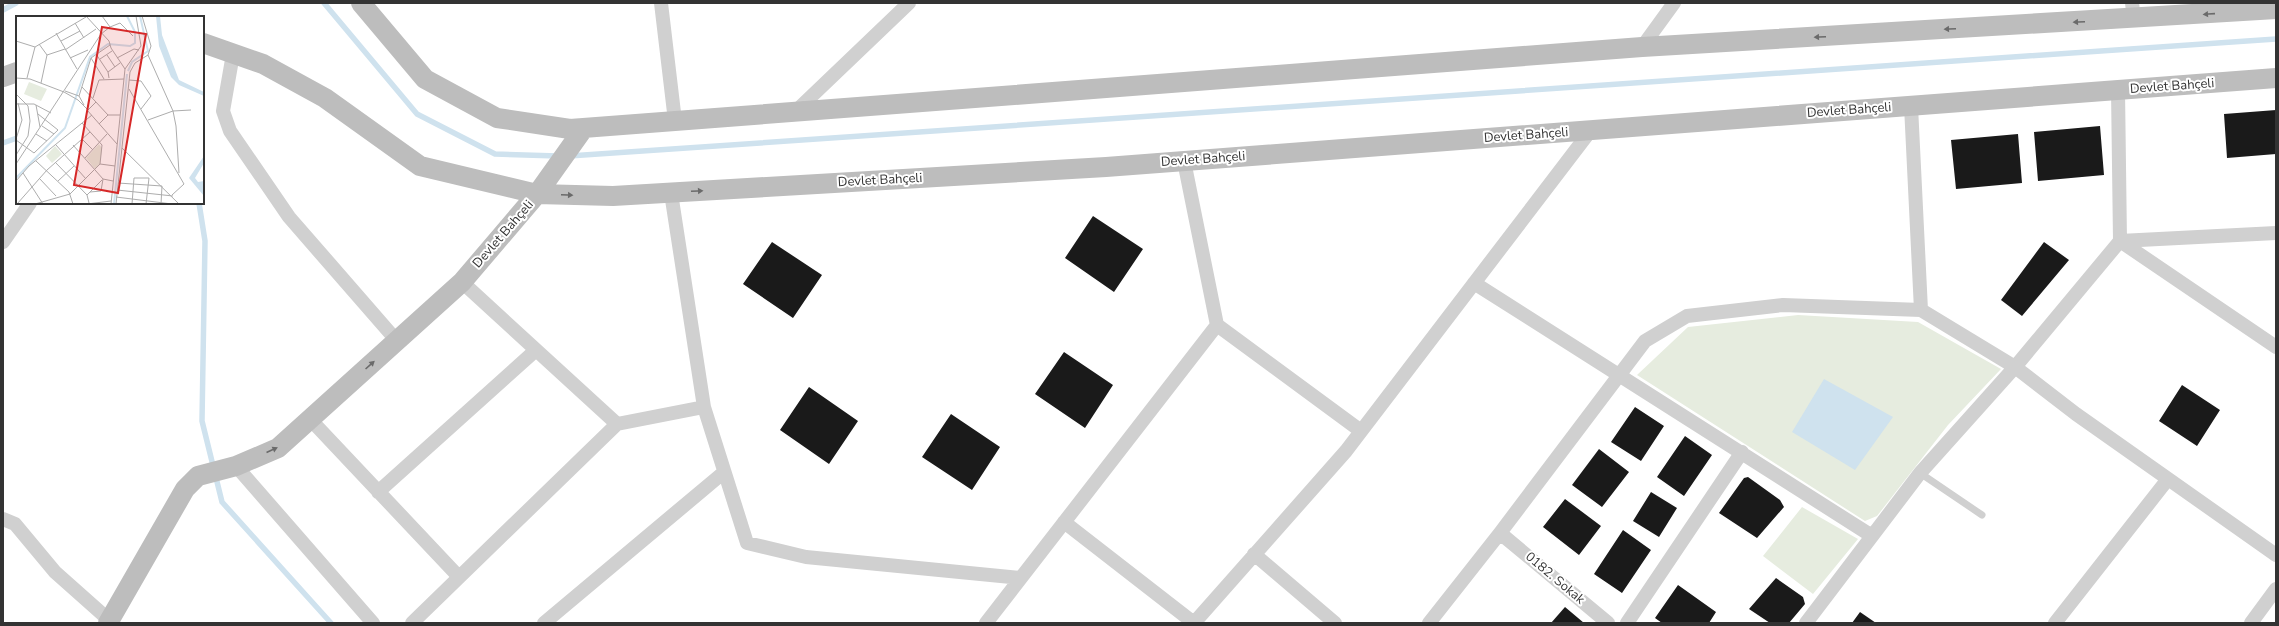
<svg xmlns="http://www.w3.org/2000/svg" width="2279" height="626" font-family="'Nunito Sans',sans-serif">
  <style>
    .green { fill: #e6ecdf }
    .water { fill: #cfe2ee }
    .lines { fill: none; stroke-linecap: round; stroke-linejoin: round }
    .stream { stroke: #cfe2ee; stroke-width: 5.5 }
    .building { fill: #1a1a1a }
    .lane { stroke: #d0d0d0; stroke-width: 7 }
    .street { stroke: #d0d0d0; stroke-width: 14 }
    .secondary { stroke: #bdbdbd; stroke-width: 20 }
    .oneway { fill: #6a6a6a }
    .labels { text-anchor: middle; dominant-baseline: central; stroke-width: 4; stroke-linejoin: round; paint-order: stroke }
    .street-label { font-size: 13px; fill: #333; stroke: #fff }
    .inset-river { fill: none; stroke: #cfe2ee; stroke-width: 2 }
    .inset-road { fill: none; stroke: #adadad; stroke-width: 1 }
    .view { fill: #d62828; fill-opacity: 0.15; stroke: #d62828; stroke-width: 2 }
    .inset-edge { fill: none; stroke: #333; stroke-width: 2 }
  </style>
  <rect width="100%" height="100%" fill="#fff"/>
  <path class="green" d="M1798 315 1918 322 2001 369 1948 425 1877 516 1865 521 1637 375 1688 327Z
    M1802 507 1858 539 1813 594 1763 556Z"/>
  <path class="water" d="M1824 379 1893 417 1855 470 1792 432Z"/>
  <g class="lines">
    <path class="stream" d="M324 3 417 114 495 154 558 156
      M3 10 16 3
      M3 143 17 138
      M569 156 2276 39
      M199 203 205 241 202 421 222 502 331 623"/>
  </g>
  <path class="building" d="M2276 110V154L2227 158 2224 114Z
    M2100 126 2104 175 2038 181 2034 132Z
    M2018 134 2022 183 1956 189 1951 140Z
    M1093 216 1143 249 1114 292 1065 258Z
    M772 242 822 275 793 318 743 284Z
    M2044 242 2069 260 2022 316 2001 300Z
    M1064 352 1113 385 1085 428 1035 394Z
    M2182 385 2220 410 2197 446 2159 421Z
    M809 387 858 421 829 464 780 430Z
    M1635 407 1664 426 1641 461 1611 442Z
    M951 414 1000 447 972 490 922 457Z
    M1685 436 1712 455 1684 496 1657 477Z
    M1599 449 1629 472 1602 507 1572 485Z
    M1748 477 1780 500 1784 507 1757 538 1719 513 1744 478Z
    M1651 492 1677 508 1659 537 1633 521Z
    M1565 499 1601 526 1579 555 1543 527Z
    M1623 530 1651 550 1622 593 1594 574Z
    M1776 578 1803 597 1805 604 1789 623H1770L1749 609Z
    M1678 585 1716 612 1709 623H1662L1655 618Z
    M1565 607 1584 623H1551Z
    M1860 612 1876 623H1852Z"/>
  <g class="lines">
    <path class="lane" d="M1920 473 1982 515"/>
    <path class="street" d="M661 3 675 121
      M2132 3 2134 19
      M1642 47 1674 3
      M233 54 223 111 230 131 289 217 397 341
      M1911 106 1921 310
      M795 112 909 3
      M1184 161 1217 325 1361 431
      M671 193 704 407 747 543 806 557 1021 578
      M2120 241 2276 347
      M2120 241 2276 233
      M3 242 30 203
      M462 282 617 424
      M1474 283 1872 536
      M310 419 459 577
      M236 466 373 623
      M378 492 536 350
      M3 519 15 524 55 572 109 620
      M1064 522 1194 623
      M1500 533 1608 623
      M1254 554 1335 623
      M412 623 617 424 704 407
      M544 623 723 473
      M986 623 1217 325
      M1194 623 1346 451 1591 130
      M1429 623 1500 533 1645 341 1687 316 1783 305 1921 310 2015 367 2076 414 2276 555
      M1627 623 1742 452
      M1806 623 1920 473 2015 367 2120 241 2118 90
      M2055 623 2168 479
      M2251 623 2276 589"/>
    <path class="secondary" d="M361 3 425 79 497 118 570 129 1642 47 2276 9
      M203 43 263 64 325 98 420 166 537 194 584 128
      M3 77 17 72
      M108 623 185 489 198 476 236 466 278 448 462 282 537 194 613 196 1106 167 2276 78"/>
  </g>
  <defs><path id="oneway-solid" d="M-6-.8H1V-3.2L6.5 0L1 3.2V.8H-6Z"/></defs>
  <g class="oneway">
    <use href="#oneway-solid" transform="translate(2209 14) rotate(176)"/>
    <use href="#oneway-solid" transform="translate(2079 22) rotate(177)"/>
    <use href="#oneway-solid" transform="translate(1950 29) rotate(177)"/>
    <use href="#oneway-solid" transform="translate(1820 37) rotate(177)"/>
    <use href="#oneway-solid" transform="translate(697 191) rotate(-3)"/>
    <use href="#oneway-solid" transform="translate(567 195) rotate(2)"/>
    <use href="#oneway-solid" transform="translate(370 365) rotate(-42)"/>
    <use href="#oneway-solid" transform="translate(272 450) rotate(-24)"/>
  </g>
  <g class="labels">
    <g class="street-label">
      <text transform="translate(2172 86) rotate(-4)">Devlet Bahçeli</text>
      <text transform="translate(1849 110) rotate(-4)">Devlet Bahçeli</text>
      <text transform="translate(1526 135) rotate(-4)">Devlet Bahçeli</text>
      <text transform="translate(1203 159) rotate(-4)">Devlet Bahçeli</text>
      <text transform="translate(880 180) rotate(-3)">Devlet Bahçeli</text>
      <text transform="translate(503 234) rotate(-49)">Devlet Bahçeli</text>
      <text transform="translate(1555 578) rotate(40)">0182. Sokak</text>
    </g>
  </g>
  <g transform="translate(16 16)">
    <rect width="188" height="188" fill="#fff"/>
    <path d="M13 66 31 73 25 85 8 78ZM83 128 86 132 84 148 79 153 70 142ZM39 130 46 138 36 147 30 140Z" fill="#e6ecdf"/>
    <path d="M140 0H144L146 19 163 64 188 76V80L163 69 155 61 143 30ZM188 140V147L179 162 182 166 188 165V180L173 162Z" fill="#cfe2ee"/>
    <path class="inset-river" d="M112 55 116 46 132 35 124 0M0 162 49 112 74 41 92 28 114 30 119 27V16L111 0M98 188 111 58"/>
    <path class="inset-road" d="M70 0 93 25 95 32 109 53 95 188M59 7 68 22M94 11 104 7 117 20M40 17 61 53M85 18 94 11 86 0M0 25 19 31M45 25 64 15M23 28 31 39M49 34 80 13M80 38 92 56 93 62M91 39 99 51M132 39 157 95 132 104M54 42 72 34M75 42 88 63M101 42 118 33 123 34M84 43 96 35M109 53 125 30 120 0M92 56 104 47M0 62 14 63 48 76 62 84 72 94 80 86M11 62 19 31 70 1M113 64 125 65 135 80 125 93M25 67 31 39 49 33M66 71 92 99M113 73 168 168 156 179M49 75 63 80 68 89M0 78 12 90 14 105 12 120 0 139M63 80 75 42 94 29M77 82 83 64 108 63M0 88H18L35 97M20 89 24 111M71 94 101 128M83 108 92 99H104M26 110 38 118M20 118 31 125M0 123 6 104 2 87M66 123 77 134M0 124 18 137 42 114 22 98M40 129 70 163M57 129 87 163 97 165M106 132 163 188M69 142 91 118M20 145 53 176 57 188M39 146 71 179 73 187M0 148 85 18M84 148 99 150M7 157 27 188M163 157 160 110 157 95 175 94M23 162 40 180M0 165 13 150 76 99M42 165 58 150M102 167 146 170 145 188M101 174 157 180M74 176 85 175 87 163M71 179 86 164M100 181 156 188M1 188 31 154 74 116M19 188 54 178 84 148 86 129 66 107M71 188 95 185M100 188 114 56 119 47 132 39 135 30 126 0M116 188 118 162H133M130 188 133 162"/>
    <path class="view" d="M86 11 130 18 102 177 58 169Z"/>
    <rect width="188" height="188" class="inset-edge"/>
  </g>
  <rect width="2279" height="626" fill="none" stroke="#333333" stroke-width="8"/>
</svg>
